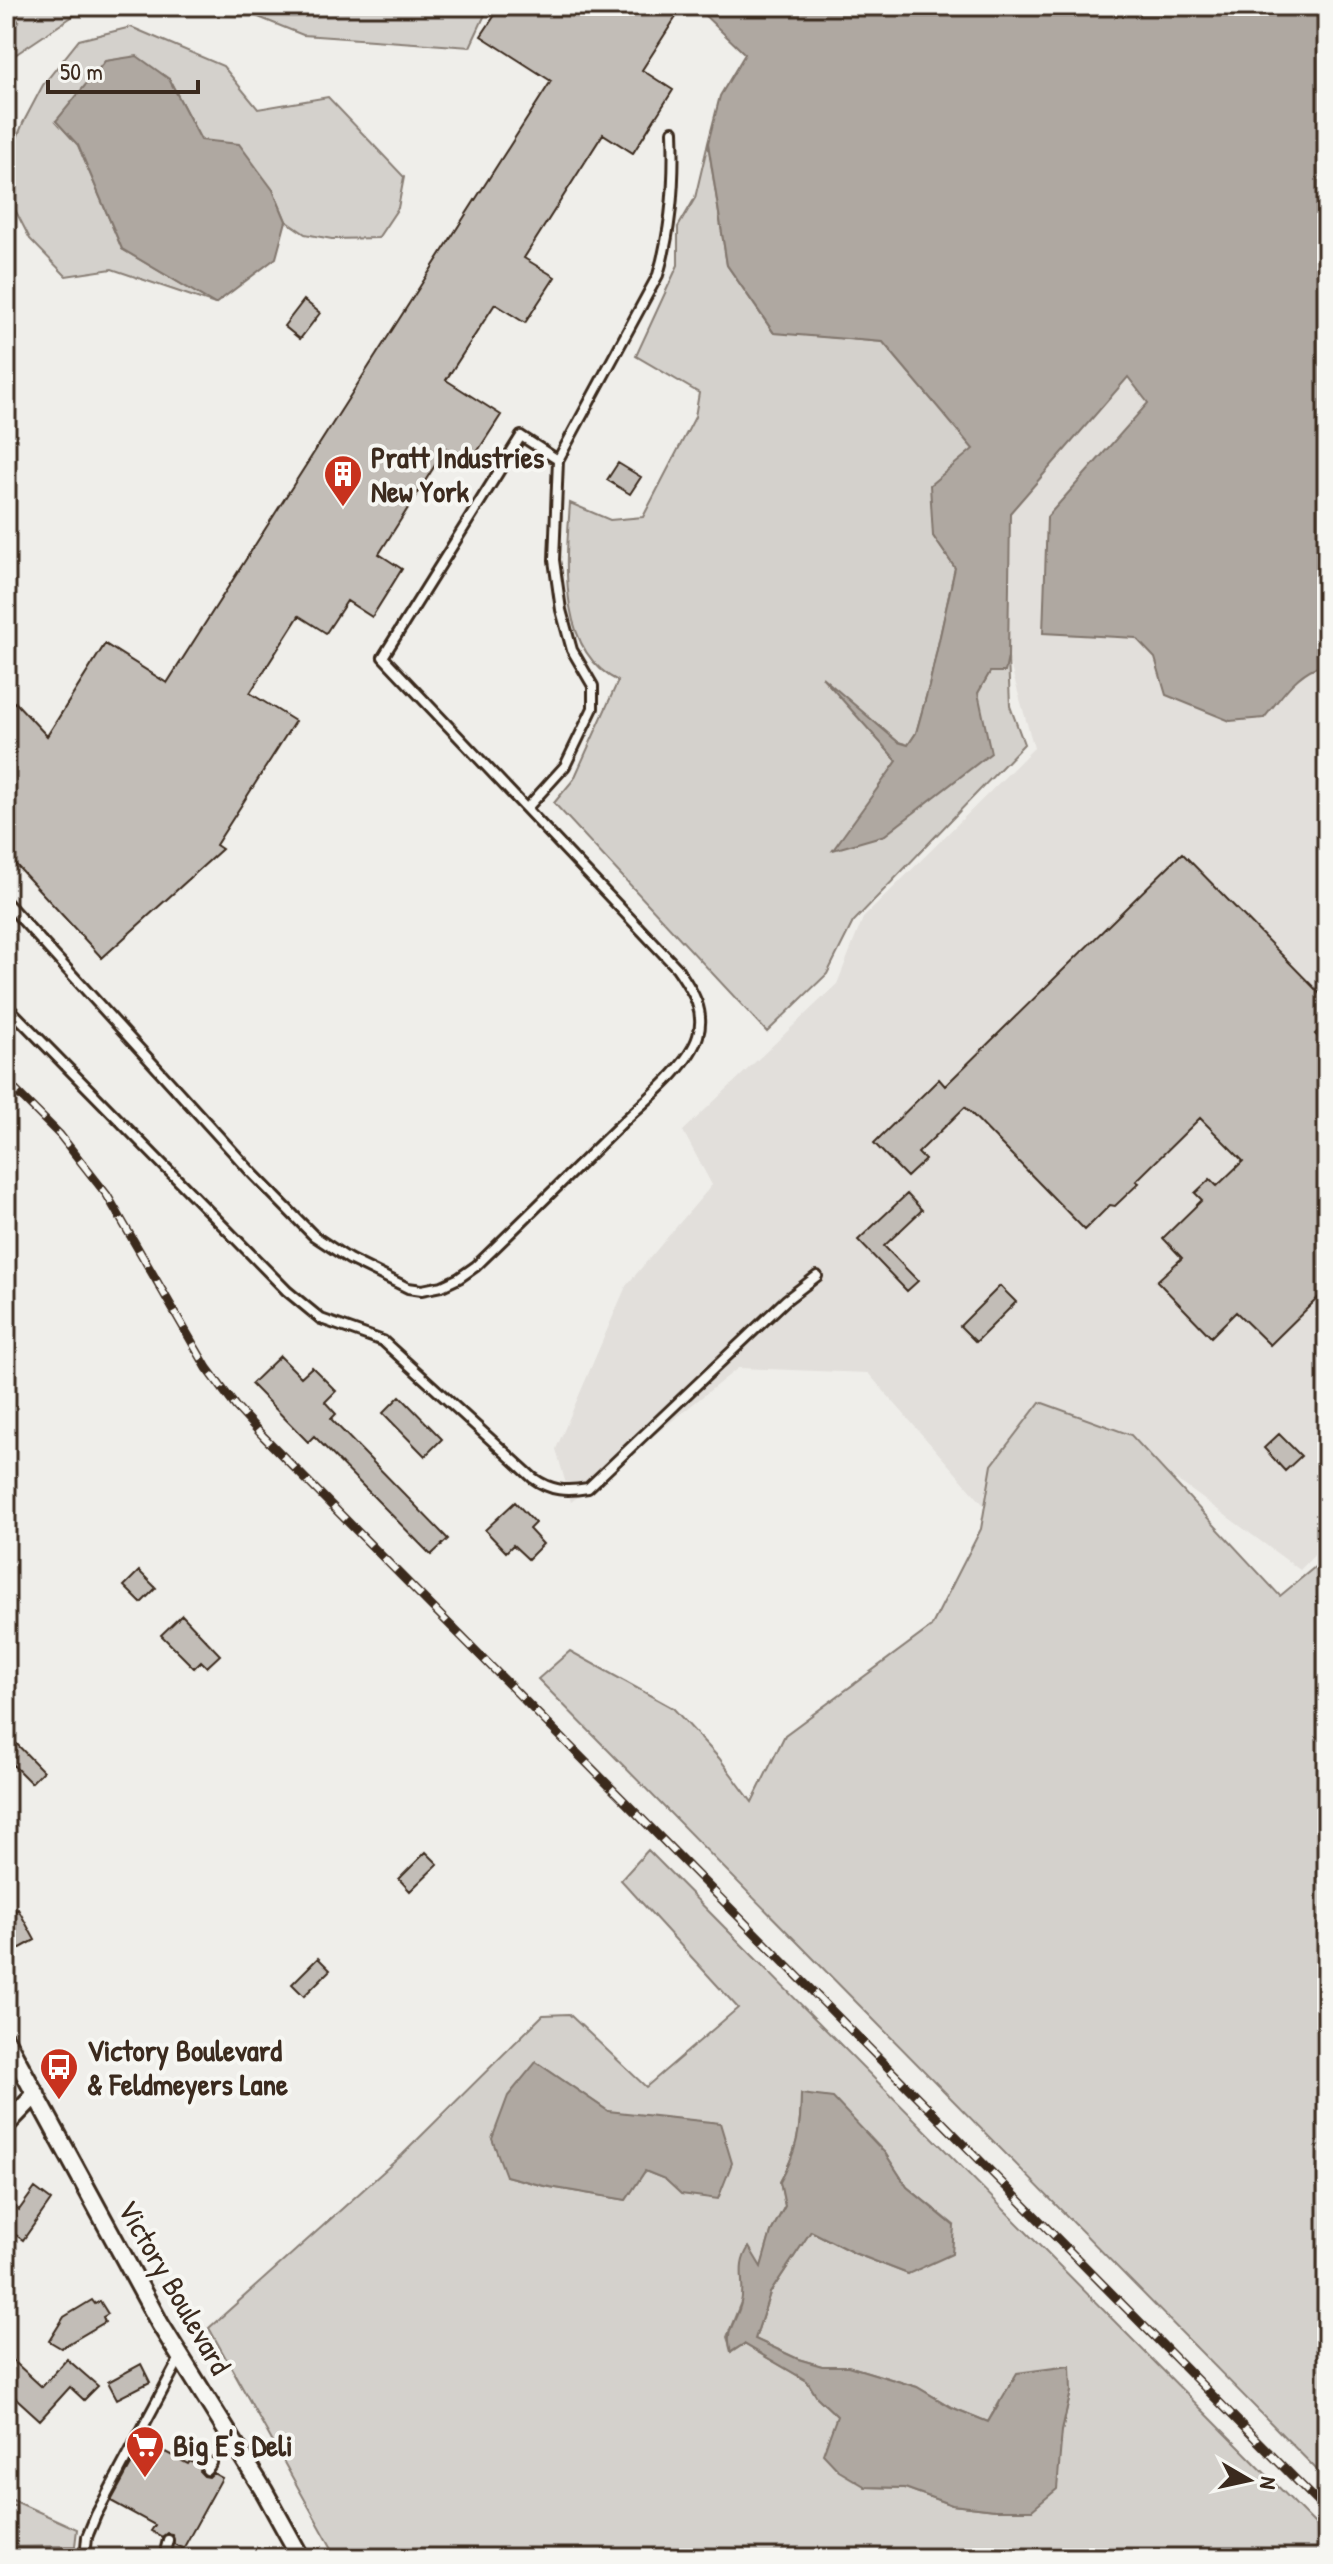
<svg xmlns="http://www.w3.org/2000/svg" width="1333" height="2564" font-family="'Patrick Hand',sans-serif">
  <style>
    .built { fill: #e2dfdb }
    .green { fill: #d4d1cc; stroke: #887e75; stroke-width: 2; fill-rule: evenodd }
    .water { fill: #afa8a1; stroke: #81766d; stroke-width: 2 }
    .building { fill: #c2bdb7; stroke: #3b2a1e; stroke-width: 2 }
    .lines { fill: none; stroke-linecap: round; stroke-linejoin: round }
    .lane-casing { stroke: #3b2a1e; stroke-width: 14 }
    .street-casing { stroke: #3b2a1e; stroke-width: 22 }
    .lane { stroke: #f6f6f2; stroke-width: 8 }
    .street { stroke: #f6f6f2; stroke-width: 16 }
    .rail-casing { stroke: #3b2a1e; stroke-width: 9 }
    .rail { stroke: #f6f6f2; stroke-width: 6; stroke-dasharray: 18; stroke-linecap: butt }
    .labels { text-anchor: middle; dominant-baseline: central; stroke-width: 8; stroke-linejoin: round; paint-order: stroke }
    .poi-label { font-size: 30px; font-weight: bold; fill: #3b2a1e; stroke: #f6f6f2; text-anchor: start }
    .street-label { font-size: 30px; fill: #3b2a1e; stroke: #f6f6f2 }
  </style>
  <rect width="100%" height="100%" fill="#efeeea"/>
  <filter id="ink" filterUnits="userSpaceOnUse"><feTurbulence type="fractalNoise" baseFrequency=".0125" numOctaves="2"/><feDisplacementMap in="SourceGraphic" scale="16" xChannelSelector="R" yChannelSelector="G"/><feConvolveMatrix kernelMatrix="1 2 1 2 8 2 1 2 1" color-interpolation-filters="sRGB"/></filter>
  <g filter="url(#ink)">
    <path class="built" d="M1128 377 1148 402 1047 517 1043 633 1136 638 1155 658 1166 695 1264 718 1290 686 1307 670 1316 667 1327 678 1318 694 1327 704V1542L1300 1570 1184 1485 1061 1411 989 1511 868 1373 738 1368 571 1502 556 1449 626 1286 712 1185 683 1131 837 984 863 918 1034 748 1008 657 1010 513Z"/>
    <path class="green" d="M6 6H88L6 61V34L19 21 6 13Z
      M231 6H489L470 47 303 35Z
      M131 27 223 66 258 109 328 97 404 177 398 208 378 238 332 239 305 234 286 221 273 190 201 140 169 79 56 121 78 145 122 249 215 304 112 269 66 276 30 239 6 192 10 155 23 123 43 85 79 40Z
      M708 143 727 265 773 332 883 342 974 449 933 536 955 568 929 686 916 733 908 745 898 742 829 684 897 761 878 790 978 693 990 672 1005 671 1008 657 1010 706 1024 744 853 922 827 974 767 1032 554 803 574 779 618 681C556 650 566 560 570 503L610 520 643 517 695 417 699 393 636 356 678 265V227L695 198Z
      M1040 1402 1131 1435 1280 1596 1327 1557V2480L538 1679 570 1651 673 1708 719 1758 752 1802 785 1735 931 1627 981 1529 992 1465Z
      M648 1850 1327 2536V2558H346L344 2555 334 2552 209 2328 402 2155 543 2015 569 2014 646 2087 738 2008 621 1880ZM536 2062 608 2111 682 2194 665 2179 645 2171 626 2200 544 2186 506 2176ZM801 2094 885 2153 907 2187 954 2225 908 2274 854 2253 811 2231 770 2293 755 2339 798 2359 822 2366H848L917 2387 951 2407 988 2422 1000 2400 1071 2391 1062 2431 1032 2510H995L952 2505 905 2488 865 2487 837 2416 817 2397 807 2381 744 2344 732 2352 727 2337 741 2302 761 2268 771 2232 785 2206 780 2182C797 2152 801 2128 801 2094Z
      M6 2497 77 2529 75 2546 6 2547V2544L17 2543 16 2506H6Z"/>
    <path class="water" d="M702 6H1327V704L1318 694 1327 678 1316 667C1294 676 1279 700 1264 718L1230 721 1166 695 1155 658 1136 638 1043 633 1047 517 1148 403 1128 377 1010 513 1008 657 1005 672H990L978 693 991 753 885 835 833 850 897 761 822 677 898 742 908 745 916 733 929 686 955 568 933 536 930 485 973 449 883 342 774 333 727 265 708 143 720 96 745 54 699 10Z
      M137 56 169 79 201 140 239 144 273 190 286 221 276 258 215 304 122 249 78 145 56 121 105 61Z
      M536 2062 608 2111 720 2123 732 2163 718 2199 681 2194 665 2179 645 2171 626 2200 544 2186 506 2176 492 2139 508 2096Z
      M801 2094 833 2098 885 2153 907 2187 954 2226 952 2254 908 2274 854 2253 811 2231 770 2293 755 2339 798 2359 822 2366H848L917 2387 951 2407 988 2422 1017 2373 1070 2366 1071 2391 1062 2431 1057 2489 1032 2510H995L952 2505 905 2488 866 2487 839 2471 823 2454 837 2416 817 2397 807 2381 744 2344 731 2352C724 2329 736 2324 741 2303 746 2282 735 2268 749 2247L761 2267 771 2232 785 2206 780 2182C797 2152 801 2128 801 2094Z"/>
    <path class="building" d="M501 6H683L642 70 673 90 633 153 603 134 524 258 555 277 525 323 495 304 446 380 501 415 470 463 446 448 379 554 402 569 372 617 347 601 326 633 299 616 250 693 295 721 216 845 222 849 102 958 6 854V710L15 702 47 736 105 644 167 683 551 81 481 36Z
      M304 300 320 313 300 339 284 326Z
      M618 463 641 477 630 494 607 480Z
      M1182 853 1327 1001V1023L1315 1034 1327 1046V1289L1270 1345 1236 1312 1211 1337 1157 1281 1182 1258 1163 1238 1202 1200 1195 1193 1210 1179 1217 1186 1243 1161 1200 1118 1136 1181 1139 1183 1115 1206 1110 1205 1085 1230 965 1107 918 1153 925 1160 907 1177 874 1143 939 1079 945 1086Z
      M907 1194 922 1210 884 1246 918 1281 907 1291 858 1240Z
      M1000 1286 1016 1302 976 1342 960 1326Z
      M280 1356 301 1377 312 1367 336 1391 325 1402 336 1414 331 1419 448 1539 431 1555 314 1436 308 1442 251 1384Z
      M400 1396 442 1439 425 1456 383 1413Z
      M1279 1434 1301 1456 1285 1471 1264 1448Z
      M515 1502 535 1523 529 1529 543 1544 528 1559 513 1545 506 1552 485 1530Z
      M139 1571 156 1588 141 1603 124 1586Z
      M182 1615 220 1655 207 1667 201 1661 194 1668 161 1635Z
      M6 1733 43 1771 31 1783 13 1765 6 1772Z
      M426 1852 438 1864 410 1891 399 1879Z
      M18 1909 35 1940 6 1956V1916Z
      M318 1958 330 1970 304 1996 292 1984Z
      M35 2188 51 2200 23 2240 6 2228V2199L19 2210Z
      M92 2300 95 2304 100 2301 108 2314 103 2317 105 2322 61 2348 49 2341 64 2317Z
      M6 2354 42 2387 67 2359 98 2386 84 2400 70 2387 40 2420 6 2389Z
      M141 2364 150 2382 117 2399 108 2382Z
      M144 2441 188 2464 190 2461 201 2467 200 2472 204 2476 209 2477 213 2473 222 2478 183 2549 174 2544 172 2534 167 2533 162 2537 151 2531 155 2525 111 2501Z"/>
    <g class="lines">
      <defs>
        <path id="lane" d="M558 460 658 275C672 228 675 180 673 131
          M6 902 253 1174 314 1236 349 1259 408 1288 422 1290 442 1286 459 1278 476 1266C525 1219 573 1171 622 1123 645 1101 689 1066 698 1036 706 1009 691 989 677 968L383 657 521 436 558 460 554 560 561 610 572 650 593 686V708L565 766 527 808
          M6 1005 287 1291 321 1319 383 1341 533 1478C551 1491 566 1492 588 1488L786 1300 817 1276
          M207 2470 212 2463
          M166 2548 168 2540
          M85 2558 87 2537 96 2515 180 2358"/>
        <path id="street" d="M6 2040 160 2324 264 2491 301 2558
          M6 2125 36 2094"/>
      </defs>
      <use href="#lane" class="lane-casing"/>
      <use href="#street" class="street-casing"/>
      <use href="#lane" class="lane"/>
      <use href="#street" class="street"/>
      <defs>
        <path id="rail" d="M6 1081 60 1135 107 1195 207 1368 236 1407 263 1436 1327 2511"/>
      </defs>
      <use href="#rail" class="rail-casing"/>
      <use href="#rail" class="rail"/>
    </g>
  </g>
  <defs>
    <symbol id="building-pin" viewBox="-11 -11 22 30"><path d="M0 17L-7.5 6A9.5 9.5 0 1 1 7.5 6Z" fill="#c8321e" stroke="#f6f6f2"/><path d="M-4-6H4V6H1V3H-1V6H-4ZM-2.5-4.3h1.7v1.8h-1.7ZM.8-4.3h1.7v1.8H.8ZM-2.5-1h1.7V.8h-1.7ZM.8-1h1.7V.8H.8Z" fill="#fff"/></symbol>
    <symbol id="bus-pin" viewBox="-11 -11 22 30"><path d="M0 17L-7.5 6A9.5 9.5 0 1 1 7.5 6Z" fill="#c8321e" stroke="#f6f6f2"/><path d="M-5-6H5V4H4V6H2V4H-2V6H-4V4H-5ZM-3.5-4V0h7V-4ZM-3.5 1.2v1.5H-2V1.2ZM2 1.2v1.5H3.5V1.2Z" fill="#fff"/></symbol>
    <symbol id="supermarket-pin" viewBox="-11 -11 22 30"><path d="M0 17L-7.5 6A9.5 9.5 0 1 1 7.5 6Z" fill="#c8321e" stroke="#f6f6f2"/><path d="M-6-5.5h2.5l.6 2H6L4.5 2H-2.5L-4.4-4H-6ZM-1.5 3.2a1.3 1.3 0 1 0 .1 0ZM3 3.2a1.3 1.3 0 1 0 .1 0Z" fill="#fff"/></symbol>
  </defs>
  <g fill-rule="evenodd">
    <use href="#building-pin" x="321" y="452" width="44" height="60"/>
    <use href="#bus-pin" x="37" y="2045" width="44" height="60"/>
    <use href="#supermarket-pin" x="123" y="2423" width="44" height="60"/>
  </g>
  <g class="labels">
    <g class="poi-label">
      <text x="371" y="457">Pratt Industries<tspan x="371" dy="34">New York</tspan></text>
      <text x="87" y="2050">Victory Boulevard<tspan x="87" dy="34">&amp; Feldmeyers Lane</tspan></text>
      <text x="173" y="2445">Big E's Deli</text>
    </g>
    <g class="street-label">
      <text transform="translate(175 2287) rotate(60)">Victory Boulevard</text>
    </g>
  </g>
  <rect width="1333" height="2564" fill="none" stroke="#f6f6f2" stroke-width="32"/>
  <rect x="16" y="16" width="1301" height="2532" fill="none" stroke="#3b2a1e" stroke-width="3" filter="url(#ink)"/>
  <g transform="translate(1249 2480) rotate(99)" stroke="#f6f6f2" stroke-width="6" paint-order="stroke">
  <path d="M0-6L14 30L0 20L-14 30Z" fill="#3b2a1e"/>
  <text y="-12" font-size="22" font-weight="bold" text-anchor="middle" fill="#3b2a1e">N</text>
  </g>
  <path d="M48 80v12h150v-12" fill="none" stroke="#3b2a1e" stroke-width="4"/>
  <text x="60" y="80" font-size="24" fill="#3b2a1e" stroke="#f6f6f2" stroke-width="6" paint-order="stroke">50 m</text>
</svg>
